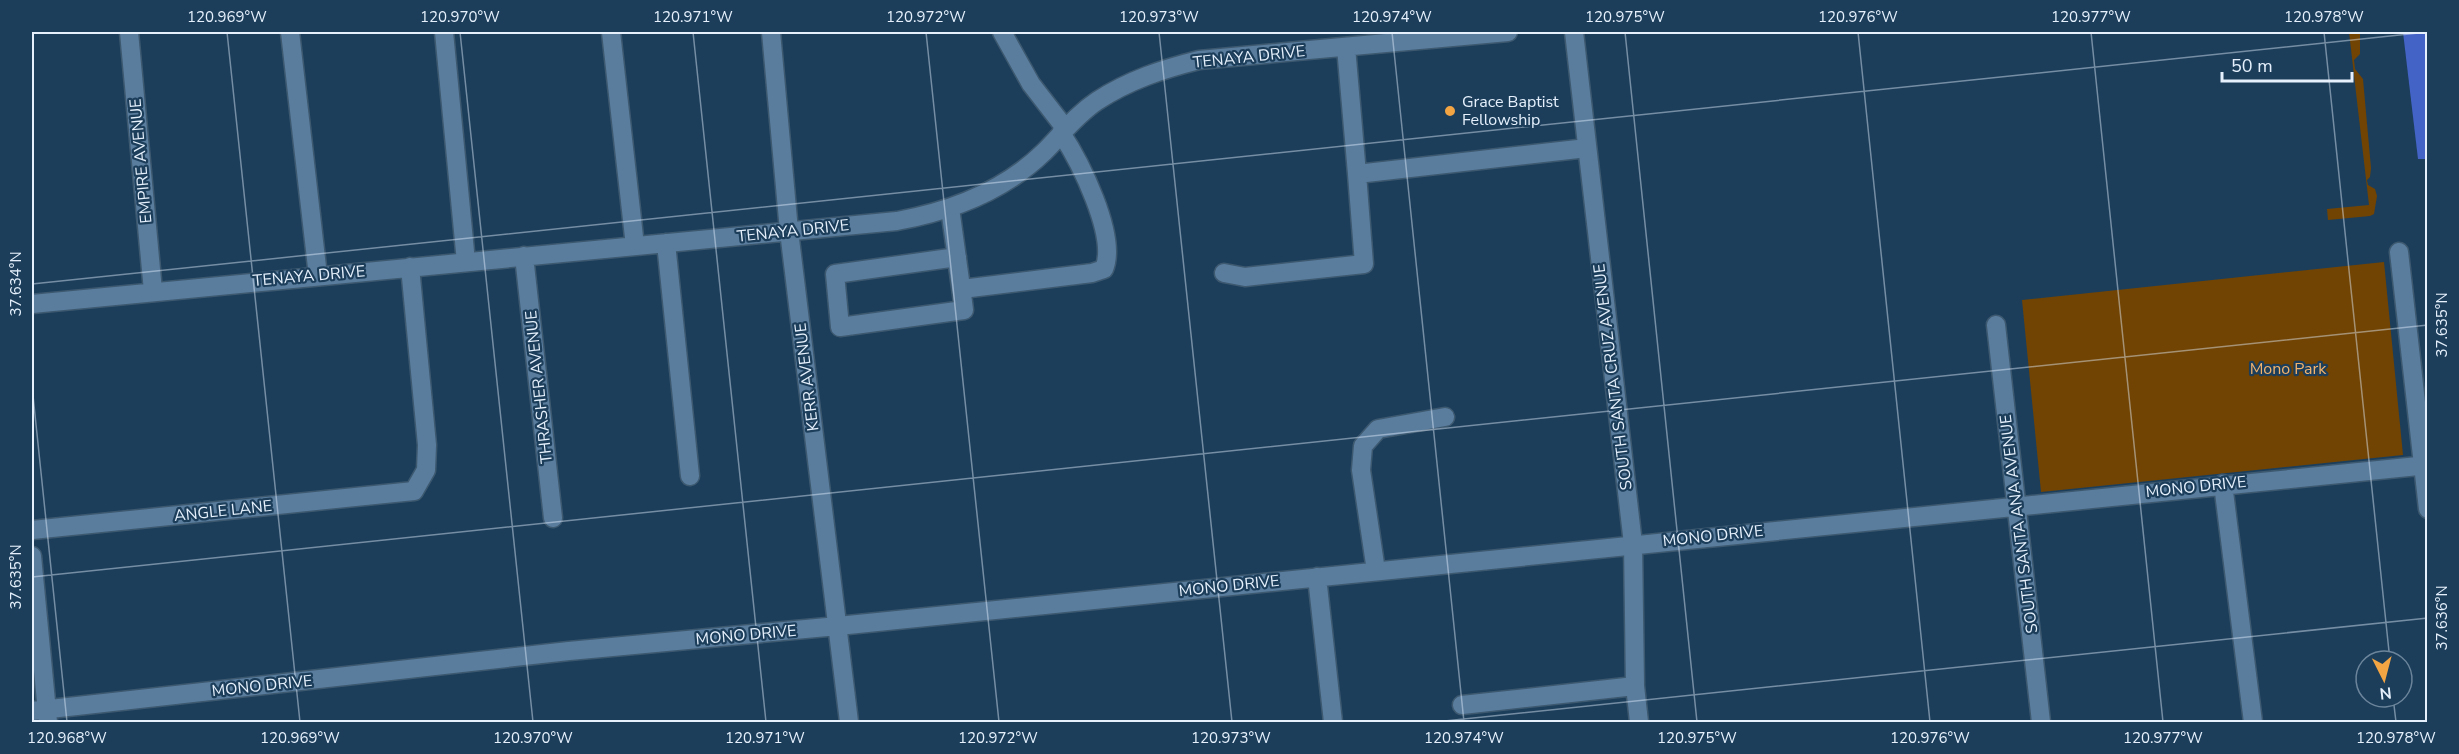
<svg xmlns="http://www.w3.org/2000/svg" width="2459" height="754" font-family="'Nunito Sans',sans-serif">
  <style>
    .green { fill: #714404 }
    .building { fill: #4463c7 }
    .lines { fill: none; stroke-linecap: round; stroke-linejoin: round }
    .minor-casing { stroke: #3d5970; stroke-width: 21 }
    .minor { stroke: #5a7d9e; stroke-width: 18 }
    .ticks { fill: none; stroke: #e5f0fc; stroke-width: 1.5; stroke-opacity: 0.45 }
    .poi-dot { fill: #f3a443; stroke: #1c3e5b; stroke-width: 2 }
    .labels { text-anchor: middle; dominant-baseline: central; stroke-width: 4.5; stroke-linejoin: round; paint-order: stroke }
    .street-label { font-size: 16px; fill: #e5f0fc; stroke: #1c3e5b }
    .poi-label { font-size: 16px; fill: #e5f0fc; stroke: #1c3e5b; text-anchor: start }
    .park-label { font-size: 16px; fill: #f3b46e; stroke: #1c3e5b }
    .neatline { fill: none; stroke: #e5f0fc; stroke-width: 2 }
    .ticks-label { font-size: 15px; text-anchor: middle; fill: #e5f0fc }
  </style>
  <rect width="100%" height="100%" fill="#1c3e5b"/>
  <path class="green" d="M2349 32H2360V54L2354 60 2355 69 2363 79 2371 168 2370 177 2367 180 2368 185 2375 189 2377 196 2374 214 2370 216 2328 220 2327 209 2369 205Z
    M2384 262 2403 455 2041 492 2022 300Z"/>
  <path class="building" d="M2403 32H2427V159H2418Z"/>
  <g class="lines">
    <defs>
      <path id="minor" d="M129 32 153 291
        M290 32 318 276
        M444 32 466 262
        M611 32 635 246
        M771 32 789 231 849 722
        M1002 32 1031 84 1065 128
        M1574 32 1633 544 1635 686 1639 722
        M1346 47 1357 174 1587 148
        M950 208 963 302 964 310 840 327 835 274 957 257
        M666 243 690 476
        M2399 252 2428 509
        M524 256 553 518
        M1224 273 1245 277 1364 264 1357 174
        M962 289 1092 273 1104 269C1118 236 1079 160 1061 133
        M32 304 897 221C952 211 1004 191 1044 152 1062 134 1076 115 1097 101 1129 80 1163 69 1199 60L1508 32
        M1996 325 2041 722
        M2223 484 2253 722
        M32 530 414 491 426 470 427 445 410 267
        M32 556 48 722
        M1376 571 1361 470 1363 446 1378 429 1445 417
        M1317 577 1333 722
        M1462 705 1635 686
        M32 711 569 651 838 626 2428 465"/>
    </defs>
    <use href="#minor" class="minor-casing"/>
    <use href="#minor" class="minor"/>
  </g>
  <path class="ticks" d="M227 32 300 722M460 32 533 722M693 32 766 722M926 32 999 722M1159 32 1232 722M1392 32 1464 722M1625 32 1697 722M1858 32 1930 722M2091 32 2163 722M2324 32 2390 661M32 284 2428 32M32 386 67 722M32 577 2428 325M2393 697 2396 722M1435 722 2428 618"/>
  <circle class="poi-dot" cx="1450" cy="111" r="6"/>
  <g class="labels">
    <g class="street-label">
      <text transform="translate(1249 57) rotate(-6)">TENAYA DRIVE</text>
      <text transform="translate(141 161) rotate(-95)">EMPIRE AVENUE</text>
      <text transform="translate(793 231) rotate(-6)">TENAYA DRIVE</text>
      <text transform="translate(309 276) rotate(-5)">TENAYA DRIVE</text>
      <text transform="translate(807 377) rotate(-97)">KERR AVENUE</text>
      <text transform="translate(1613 377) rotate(-97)">SOUTH SANTA CRUZ AVENUE</text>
      <text transform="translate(539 387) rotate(-96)">THRASHER AVENUE</text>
      <text transform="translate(2196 487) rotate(-6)">MONO DRIVE</text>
      <text transform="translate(223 511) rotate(-6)">ANGLE LANE</text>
      <text transform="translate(2019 524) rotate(-97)">SOUTH SANTA ANA AVENUE</text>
      <text transform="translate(1713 536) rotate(-6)">MONO DRIVE</text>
      <text transform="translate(1229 586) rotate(-6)">MONO DRIVE</text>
      <text transform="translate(746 635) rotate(-5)">MONO DRIVE</text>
      <text transform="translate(262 686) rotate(-6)">MONO DRIVE</text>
    </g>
    <g class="poi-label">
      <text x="1462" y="102">Grace Baptist<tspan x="1462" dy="18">Fellowship</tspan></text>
    </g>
    <g class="park-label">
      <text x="2288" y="369">Mono Park</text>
    </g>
  </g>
  <rect width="2459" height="754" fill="none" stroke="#1c3e5b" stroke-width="66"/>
  <g transform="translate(2384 679) rotate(174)"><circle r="28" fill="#1c3e5b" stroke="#6c859b" stroke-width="1.5"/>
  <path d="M0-4.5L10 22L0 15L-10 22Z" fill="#f3a443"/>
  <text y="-9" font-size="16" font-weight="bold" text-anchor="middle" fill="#e5f0fc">N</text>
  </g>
  <path d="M2222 72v9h130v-9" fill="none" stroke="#e5f0fc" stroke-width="3"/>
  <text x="2231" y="72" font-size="18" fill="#e5f0fc" stroke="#1c3e5b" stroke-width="4.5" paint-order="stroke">50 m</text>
  <rect x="33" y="33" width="2393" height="688" class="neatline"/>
  <g class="ticks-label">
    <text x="227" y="22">120.969°W</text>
    <text x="460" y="22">120.970°W</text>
    <text x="693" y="22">120.971°W</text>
    <text x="926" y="22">120.972°W</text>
    <text x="1159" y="22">120.973°W</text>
    <text x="1392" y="22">120.974°W</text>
    <text x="1625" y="22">120.975°W</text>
    <text x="1858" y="22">120.976°W</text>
    <text x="2091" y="22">120.977°W</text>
    <text x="2324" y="22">120.978°W</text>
    <text transform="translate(16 284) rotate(-90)" y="5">37.634°N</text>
    <text transform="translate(2442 325) rotate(-90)" y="5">37.635°N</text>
    <text transform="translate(16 577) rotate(-90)" y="5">37.635°N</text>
    <text transform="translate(2442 618) rotate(-90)" y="5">37.636°N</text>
    <text x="67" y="743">120.968°W</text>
    <text x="300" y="743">120.969°W</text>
    <text x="533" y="743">120.970°W</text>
    <text x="765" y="743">120.971°W</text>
    <text x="998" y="743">120.972°W</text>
    <text x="1231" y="743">120.973°W</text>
    <text x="1464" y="743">120.974°W</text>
    <text x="1697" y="743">120.975°W</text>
    <text x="1930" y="743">120.976°W</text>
    <text x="2163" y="743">120.977°W</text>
    <text x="2396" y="743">120.978°W</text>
  </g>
</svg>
